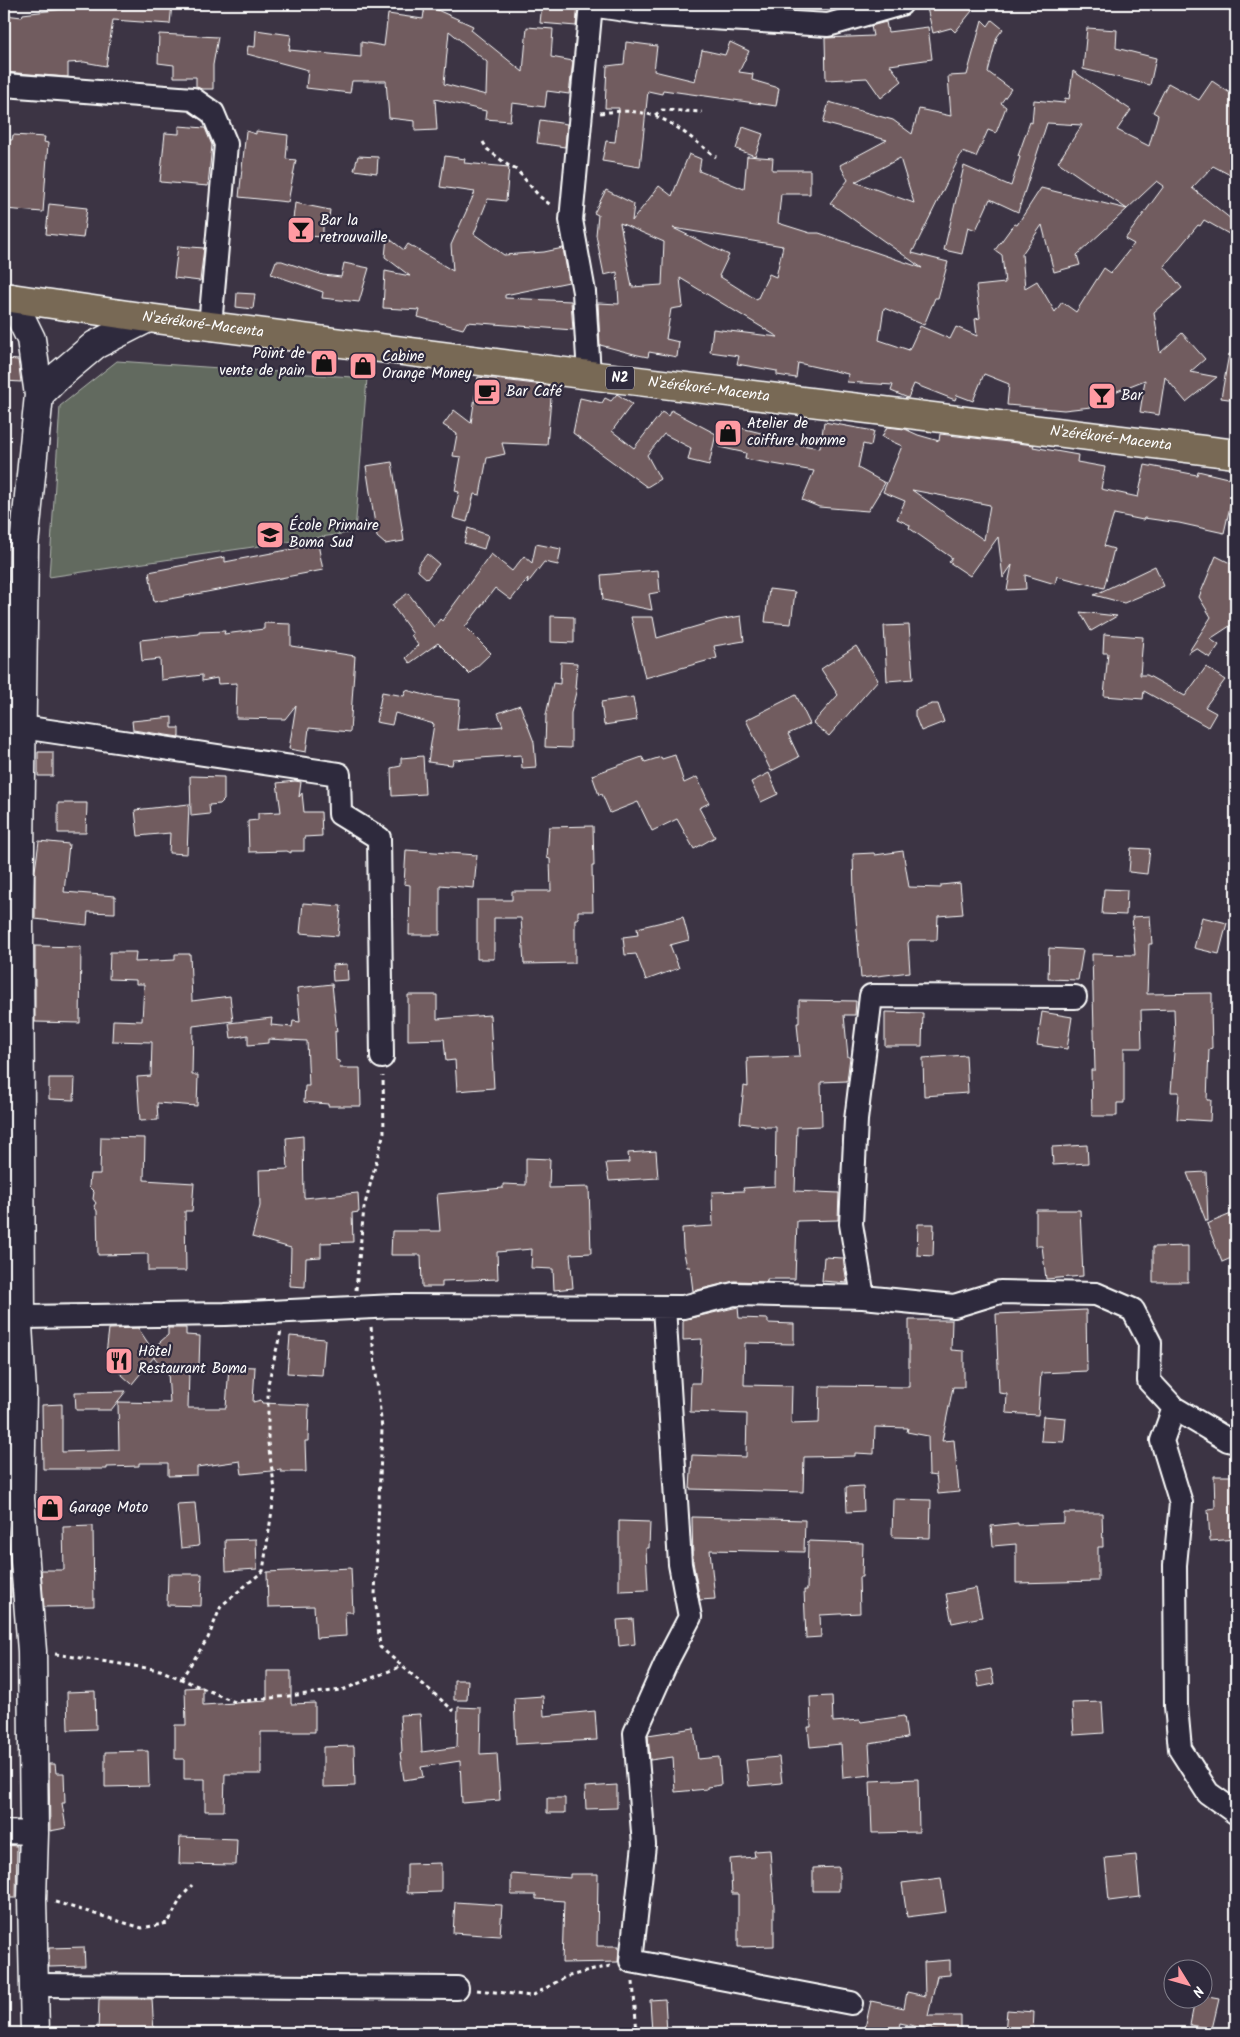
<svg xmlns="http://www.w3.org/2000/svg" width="1240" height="2037" font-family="Kalam,sans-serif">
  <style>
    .green { fill: #626b5f; stroke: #b0b5af }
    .building { fill: #715c5f; stroke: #fff; fill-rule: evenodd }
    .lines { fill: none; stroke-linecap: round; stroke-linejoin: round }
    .street-casing { stroke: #fff; stroke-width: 26 }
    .secondary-casing { stroke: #fff; stroke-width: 31 }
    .highway-casing { stroke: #fff; stroke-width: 31 }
    .path { stroke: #fff; stroke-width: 3; stroke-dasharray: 4 4; stroke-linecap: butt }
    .street { stroke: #2f2a3d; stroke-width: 22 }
    .secondary { stroke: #2f2a3d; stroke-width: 28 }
    .highway { stroke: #786954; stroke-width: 28 }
    .labels { text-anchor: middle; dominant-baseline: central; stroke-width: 4.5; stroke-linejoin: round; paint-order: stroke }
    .shield { fill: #2f2a3d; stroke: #c1bfc5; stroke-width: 1 }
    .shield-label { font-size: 14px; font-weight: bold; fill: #fff }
    .poi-label { font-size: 15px; fill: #fff; stroke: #2f2a3d; text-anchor: start }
    .street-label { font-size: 15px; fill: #fff; stroke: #2f2a3d }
  </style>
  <rect width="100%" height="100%" fill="#3c3444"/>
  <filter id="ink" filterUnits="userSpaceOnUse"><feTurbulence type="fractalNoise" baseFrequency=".02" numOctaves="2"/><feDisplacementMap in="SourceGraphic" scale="10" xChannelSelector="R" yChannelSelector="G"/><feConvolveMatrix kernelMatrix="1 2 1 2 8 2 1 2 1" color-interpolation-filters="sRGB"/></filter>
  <g filter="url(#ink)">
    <path class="green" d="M117 361 367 378 355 532 49 577 60 406Z"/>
    <path class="building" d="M64 4H172L170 24 113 20 106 66 84 62 68 63V77L4 72 5 15 22 17 23 14 63 9Z
      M424 4 473 26 471 30 523 72 527 27 553 29 551 57 573 61 569 94 547 91 545 107 512 103 510 121 485 119 486 111 435 99 437 130 415 131V121L389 118 386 81H352L350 93 306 88 308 70 247 54 248 46 255 47 256 30 291 35 289 50 361 57V42L384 46 388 14 423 19 424 12H425L421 9ZM449 31 487 62 486 95 444 84Z
      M542 4H578L576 26 540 23Z
      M926 4H964L972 11 955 32 951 28 933 33Z
      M982 20 988 26 992 20 1003 29 997 37 988 72 1011 89 1001 103 1006 107 996 133 988 130 976 157 962 152 912 253 948 262 938 298H935L924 325 884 308 879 340 909 350 920 326 950 339 956 327 977 336 975 319 980 318 976 286 1005 283 1002 255 995 250 1014 224 1017 225 1041 188 1127 209 1077 255 1080 265 1054 272 1042 225 1022 254 1025 288 1037 281 1055 312 1062 302 1076 312 1104 268 1111 273 1134 244 1125 239 1164 186 1157 181 1127 209 1058 162 1082 125 1047 123 1018 212 990 199 976 230 968 227 962 254 944 250 964 166 1011 186 1020 157 1018 156 1030 122 1032 123 1034 100 1064 103 1065 98 1069 99 1073 71 1131 110 1117 130 1149 146 1158 115 1153 112 1168 83 1199 100 1212 81 1236 97V178L1213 166 1192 188 1236 223V238L1204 220 1200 226 1198 225 1164 266 1182 288 1154 312 1160 353 1182 333 1205 359 1190 372 1217 377 1186 402 1165 377 1159 415 1140 412 1145 380 1107 395 1109 405 1064 410 1007 405 1009 384 984 374 973 401 957 395 955 400 914 384 908 398 891 391 893 385 847 382 848 374 798 363 796 378 777 375V371L737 364 739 356 710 352 713 329 778 337 680 278 683 307 671 309 666 339 679 342 677 357 649 352 648 357 638 355 600 345 598 303 619 304 617 272 604 275 596 235 598 215 594 213 606 190 634 204 632 221 659 186 672 196 689 154 701 159 699 171 744 189 747 156 773 158 772 170H810V194H781L778 223 810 233H819L922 268 830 203 848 180 840 165 887 140 823 123 829 102 893 120 912 134 919 109 951 116 948 76 967 75ZM900 158 914 203 855 182ZM620 223 664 242 662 285 632 287ZM673 228 783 246 776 277 769 274 757 300 719 276 729 255Z
      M886 22 888 32 928 27 932 59 890 65 902 81 881 98 867 78 826 80 825 38 873 36 871 26Z
      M1087 28 1117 30 1116 48 1156 58 1150 85 1083 69Z
      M159 34 218 37 213 65V89H202L196 87V77H174V65L158 63Z
      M626 42 657 46 654 71 695 81 702 50 725 55 730 42 749 51 739 72 753 74 752 80 779 88 776 106 663 90 662 94 648 91 640 167 602 161 606 141 615 142 619 108H605L607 66 624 64Z
      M540 120 567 124 565 147 537 143Z
      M179 126 205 128 212 145 208 186 160 182 165 133 179 134Z
      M743 127 763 134 755 156 736 149Z
      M246 131 256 134V131L288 135 286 159 296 160 288 202 239 197Z
      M13 135 45 137 44 142 48 143 43 212 4 209V140H12Z
      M358 156 378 157 377 173 354 170Z
      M445 156 465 159 464 163 509 167 506 201 488 199 474 234 504 255 544 252 563 248 569 282 505 295V298L571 301 573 330 467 322 463 329 418 317 420 310 383 308 385 271 410 276 385 257 387 237 404 250 408 244 453 271 451 245 475 192 440 187Z
      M295 203 330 210 328 224 323 225V237L291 235Z
      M49 204 87 208 83 238 46 234Z
      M178 246 204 248 200 281 174 278Z
      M276 261H282L323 275 341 277 344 263 369 268 359 302 322 298 323 292 271 274Z
      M237 293 255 294 253 309 236 307Z
      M1229 354H1236V400L1221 398Z
      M6 359 18 360 21 382 5 381Z
      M478 377 552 386 547 445 502 443 505 454 487 458 480 495 474 494 467 522 453 518 459 492 455 491 461 457 453 456 457 434 443 425 454 410 471 423Z
      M617 394 632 404 612 431 634 448 662 412 668 416 671 410 716 434 709 465 688 460 691 448 664 434 647 455 660 479 647 487 573 433 580 398 602 403 605 398 611 401Z
      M824 422 874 431 871 446 863 444 858 468 885 483 868 511 819 507 802 500 814 471 745 459 746 453 719 447 725 424 773 436 772 440 820 448Z
      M887 427 905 429 918 435 939 441 940 434 1034 445 1033 447 1078 455 1077 462 1105 467 1101 489 1138 497 1145 465 1197 475 1198 471 1236 480 1224 533 1179 523 1144 518 1143 520 1114 514 1104 546 1114 549 1104 588 1057 576 1055 584 1025 575 1026 589 1007 590 1012 565 1003 578 998 537 970 576 949 562 952 558 909 528 910 525 897 519 905 501 883 492 902 446 882 437ZM912 490 990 505 984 540 939 509Z
      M392 462 404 541 385 544 377 537 366 466Z
      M468 528 488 535 484 549 464 543Z
      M318 544 323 570 154 602 149 572 225 557V562Z
      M536 544 561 549 558 565 544 562 527 584 528 578 511 600 495 588 465 627 491 653 469 674 438 643 410 663 406 658 418 645 411 635 413 634 392 605 408 593 434 627 440 619 442 621 491 554 512 571 524 556 532 563Z
      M427 554 439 564 427 579 418 571V565Z
      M1216 556 1236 566V622L1210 639 1219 645 1210 658 1196 648 1188 653 1211 617 1199 597Z
      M1155 566 1164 586 1124 603 1094 595Z
      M658 570 660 592 649 594 652 610 603 600 601 575Z
      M769 589 795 592 791 624 765 622Z
      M1080 612 1117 616 1091 631Z
      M551 616 574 617V643L551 642Z
      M741 616 744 641 714 646 717 658 645 678 631 617H653L657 638 718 620Z
      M264 623 291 624V646L355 656 350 732 309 728 306 752 289 749 296 705 285 719 236 718 237 683 218 684 217 678 202 681V675L161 680 160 659 142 661 140 640 199 634V632L225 631 224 634 264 629Z
      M909 625 913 679 887 681 884 626Z
      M1104 634 1143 637 1140 675H1147L1185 696 1206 667 1225 680 1205 707 1216 713 1208 727 1144 691 1143 699 1104 696 1108 653H1103Z
      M856 646 878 680 829 736 813 723 838 695 821 669Z
      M561 662 577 663 575 688H577L571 713V748L545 747 546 715 553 683 560 684Z
      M406 690 433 697 460 700 457 730 503 726 498 713 520 705 534 742 536 767 522 768 521 755 453 760 452 765 428 762 434 724 395 713 392 725 376 722 382 692 404 696Z
      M796 695 810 724 788 734 799 757 771 771 746 720Z
      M633 697 637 720 604 725 601 702Z
      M932 704H938L944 722 921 731 915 716V710Z
      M172 717V728H179V737L133 730 132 721Z
      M38 752H53V776H38Z
      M675 755 684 783 697 777 709 803 699 808 715 837 694 849 677 819 652 831 638 802 610 813 602 794 599 795 592 775 642 757 645 762 661 757 662 759Z
      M423 756 425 794 392 796 391 768 401 766V758Z
      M769 773 778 794 761 802 751 782Z
      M190 776 224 777V800L220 804 209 805 210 814 191 816Z
      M295 781 301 782 299 797 302 793 304 812H321L322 836 304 837V851H291V853L287 851 249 852 248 821 258 820V813L281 812 277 783Z
      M58 803H87L86 833H58Z
      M189 804 187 854 169 853 170 833 138 836 135 810Z
      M593 826 594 866H592L593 911H578V919H575V963L524 964 521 918H494V959H477V900H512V891H551L550 859 547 858 549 827Z
      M39 841 69 844 64 892 115 896V913L88 912 87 925 35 919V871Z
      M1131 848 1150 849 1147 874 1129 872Z
      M406 850 477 855 474 888 440 885V935H409L410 885 404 884Z
      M903 851 909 887 941 888V885L960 883 963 914 938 916 937 940H910L908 943 910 972 861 978 854 895 853 854 874 853 875 855Z
      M1104 889 1127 890 1126 915 1102 914Z
      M303 903 341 906 338 936 300 933Z
      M1150 916 1152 944H1149L1147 994 1212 993V1009H1211L1212 1048 1209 1049 1207 1100H1211L1210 1121 1177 1119 1179 1092H1171L1175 1039 1174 1009 1141 1010 1142 1048H1124V1103H1117V1116H1092L1091 1070H1095L1092 954 1135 955 1132 917Z
      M683 917 689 940 670 945 679 968 646 980 636 954 625 955 623 937 638 935 637 928Z
      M1202 917 1227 923 1219 954 1194 948Z
      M35 946 81 947 80 1023 35 1022Z
      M1049 948 1083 950 1078 980 1048 979Z
      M110 952H136L135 962 175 960V954H190L192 1001 230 996 233 1021 193 1026 192 1075H198L197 1106 157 1103 158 1120 140 1121 137 1077 151 1076 152 1042 112 1041 113 1020 142 1021 144 984H136V980L109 979Z
      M347 964 348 980 333 981 332 965Z
      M332 984 337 1032 335 1031 336 1060 339 1061 340 1068H360L361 1106H328V1104L304 1102 305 1086H309L307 1041 268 1039V1043L248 1045V1035L231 1038 229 1023 272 1018 271 1025 292 1027 293 1021 300 1022 297 988Z
      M408 995H437V1019L490 1015 494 1088 457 1091 455 1060 446 1061 444 1039 408 1040Z
      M799 1000 856 1001 855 1015H844L848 1057H850L847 1081 821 1082 822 1126 797 1127 795 1191 839 1193 838 1220 797 1221 795 1279H767V1282L734 1281 693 1291 690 1267H687L683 1248 682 1228 713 1226 712 1192 744 1191 743 1188 775 1186 776 1127H764V1126L740 1123 744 1086 748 1087 747 1058 800 1056 797 1023H799Z
      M885 1012 923 1013 922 1046H885Z
      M1042 1012 1072 1017 1067 1049 1037 1045Z
      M966 1055 968 1093 924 1096 923 1058Z
      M49 1078H75L74 1100 49 1099Z
      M303 1136 304 1198 358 1193 359 1212 352 1213 353 1242 321 1243V1257L306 1258 305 1287 290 1286 291 1248 252 1237 260 1206 259 1170 288 1169 286 1138Z
      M101 1137 145 1138 144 1180 194 1183 192 1211H185L186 1271H148V1254L98 1255 97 1211 94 1206 96 1203 93 1199 94 1192 89 1187 90 1174H100Z
      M1087 1145 1088 1163 1053 1165 1052 1147Z
      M656 1151 658 1178 609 1181 606 1163 629 1162 628 1153Z
      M526 1158 550 1159 549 1188 589 1187 591 1253 570 1254 573 1288 554 1290 553 1269 531 1268 532 1249 497 1252 498 1279 442 1281V1287H422L421 1255H391L392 1231H440L437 1194 503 1188V1184L526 1185Z
      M1206 1172 1208 1221H1206L1187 1173Z
      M1036 1210H1080L1083 1276 1046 1279 1042 1246H1036Z
      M1236 1212V1256L1222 1262 1207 1224Z
      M918 1224H934L933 1256 917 1255Z
      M1188 1246V1282H1153V1247Z
      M824 1257 843 1258 847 1283 822 1281Z
      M738 1307 739 1318 768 1319V1323L794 1324V1344L745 1343 744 1385 792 1386 791 1424 819 1423 820 1386 909 1387V1320H952L951 1350 964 1351V1387H953L942 1441 954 1440 959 1492 938 1494 936 1473V1476L929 1475 928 1436 907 1432 908 1428 875 1427 874 1454 855 1453V1456L804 1457 803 1492 690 1489 692 1455 746 1457 747 1414 690 1412 691 1383H700L702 1339 683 1340V1320Z
      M1086 1310 1087 1371 1041 1373 1038 1415 1006 1413 1007 1394 999 1393 996 1314Z
      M138 1328 152 1349 168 1335V1328H186V1335L200 1336 199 1366 189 1371 188 1408H226L229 1366 255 1367 253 1402 261 1400 262 1403 309 1405 308 1441H305L306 1472H281V1470L242 1474 240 1461 197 1467V1475L168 1476V1463H139V1466L107 1467V1469H43L42 1405 62 1404V1452L119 1450 118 1402 170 1403 168 1373 154 1357 132 1384 112 1366 106 1354 109 1329Z
      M290 1336 325 1339 322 1375 287 1373Z
      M126 1391 111 1410H76L75 1392Z
      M1043 1416 1066 1418 1064 1442 1041 1441Z
      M1214 1476H1235L1236 1539 1210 1541 1208 1509 1215 1508Z
      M863 1486 864 1511 847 1512 846 1487Z
      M893 1499 931 1500 930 1538 892 1537Z
      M195 1503 199 1546 181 1548 177 1504Z
      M1064 1513H1102L1103 1547H1098V1581L1016 1583V1544L993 1546 991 1526 1018 1523V1525L1064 1523Z
      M692 1517 805 1520 804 1552 710 1550 715 1599 700 1600 693 1562Z
      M619 1521 650 1522 649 1548H646L648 1590 619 1591Z
      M93 1526 94 1606 44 1607 41 1570H64L63 1527Z
      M256 1539 257 1569 226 1571 225 1540Z
      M808 1541 863 1543 862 1577H859L860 1613 820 1615 821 1637 806 1638 804 1590H807Z
      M351 1568 353 1612H345L346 1636 316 1638 314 1606 268 1607 267 1572Z
      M168 1574H202L201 1606 167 1605Z
      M4 1579H11L12 1597H4Z
      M976 1588 982 1617 952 1623 946 1594Z
      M633 1619 635 1644 619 1646 617 1620Z
      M991 1669 994 1684 979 1687 976 1672Z
      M267 1671H291V1704L315 1703V1732H261V1774H225L224 1811H205V1779H184V1759H175V1725H186L185 1688 203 1687V1705L267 1701Z
      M454 1680H468L467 1700H454Z
      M95 1691 96 1729 68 1730 67 1692Z
      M543 1696 544 1716 595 1711 597 1740 516 1744 514 1698Z
      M832 1696 833 1722 860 1720 861 1722 904 1716 907 1738 869 1744 871 1775 843 1778 841 1744 810 1747 808 1727H811L810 1697Z
      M1102 1702 1104 1733 1074 1735 1072 1703Z
      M458 1707 481 1708 480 1754 497 1753 500 1800 462 1803 460 1761 421 1767 423 1777 404 1780 400 1753 402 1752 400 1715 420 1714 422 1752 457 1747Z
      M694 1728 698 1759 719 1757 721 1785 707 1787V1789L675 1792 673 1757 650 1760 648 1735Z
      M354 1746 355 1786 323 1787V1747Z
      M148 1751 149 1786 105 1787V1752Z
      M779 1757 782 1783 749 1786 746 1760Z
      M49 1764H55L56 1773H64L65 1803H62L66 1828 50 1831Z
      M918 1779 919 1832 872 1833 870 1781Z
      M617 1785V1808L586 1809 585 1787Z
      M547 1798H565V1813H547Z
      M180 1837 237 1839 236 1865 179 1864Z
      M4 1845 17 1846 16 1898H4Z
      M770 1850 774 1907V1946L738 1947V1894H732L730 1859 755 1857 754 1851Z
      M1136 1855 1140 1897 1109 1901 1105 1858Z
      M441 1863V1892L407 1893V1864Z
      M839 1867V1891H813V1868Z
      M511 1874 570 1878V1874H598L597 1946H619L618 1962 562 1963 564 1901 536 1899V1895H511Z
      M941 1878 946 1912 907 1917 902 1883Z
      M455 1902 502 1905 500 1936 453 1933Z
      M84 1947 85 1966 49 1967V1948Z
      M950 1960V1975L937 1976 928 2016H961V2033H946L900 2023 898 2033 864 2032 871 2001 904 2008 907 1992 925 1996 924 1962Z
      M1202 1996 1219 1999 1212 2029 1190 2025 1195 2000H1202Z
      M99 1999H152L154 2033H98Z
      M665 1999 667 2033H652L650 2000Z
      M1007 2010 1034 2012 1033 2033H1005Z"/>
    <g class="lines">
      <defs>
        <path id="street" d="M591 5 659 15 828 25 901 4
          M4 85 193 99 213 113 226 144 210 326
          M589 375 584 292 571 220 591 4
          M22 727 339 774 340 814 379 838 382 1057
          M863 1297 851 1224 856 1120 871 996 1075 997
          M664 1307 680 1564 690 1617 668 1659 635 1733 644 1845 631 1961 851 2003
          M21 1317 225 1314 395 1306 683 1307 734 1294 863 1297 954 1306 1000 1292 1096 1294 1133 1310 1150 1343 1149 1381 1174 1408 1162 1441 1181 1503 1175 1565 1176 1706 1180 1749 1208 1793 1236 1813
          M1174 1408 1228 1440 1236 1442
          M4 1832 34 1833
          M35 1985 457 1988"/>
        <path id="secondary" d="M11 298 31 339 39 395 24 546 19 926 21 1317 18 1325 22 1392 20 1499 32 1651 34 1833 32 1899 35 2033
          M39 395 57 377 95 345 148 318"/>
        <g id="highway">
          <path id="s1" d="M4 297 148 318 589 375 1236 454"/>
        </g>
      </defs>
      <use href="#street" class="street-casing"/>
      <use href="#secondary" class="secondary-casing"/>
      <use href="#highway" class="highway-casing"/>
      <path class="path" d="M600 113C658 105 674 125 716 157
        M655 115 662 110 702 112
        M483 142 487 149 509 166 517 170 539 196 552 206
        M356 1290 364 1208 384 1132 383 1076
        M371 1327 382 1429 375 1595 380 1647 454 1711
        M55 1654 160 1670 235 1702 342 1690 402 1666
        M181 1679 208 1638 221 1606 263 1571 275 1490 268 1443V1384L281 1331
        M55 1902 142 1928 168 1923 181 1898 192 1885
        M633 1982 637 2033
        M477 1990 532 1996 565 1977 614 1965
        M4 1993H12"/>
      <use href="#street" class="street"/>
      <use href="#secondary" class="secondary"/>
      <use href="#highway" class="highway"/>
    </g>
  </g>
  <defs>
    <symbol id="bar-square" viewBox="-11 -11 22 22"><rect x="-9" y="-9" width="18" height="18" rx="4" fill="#ff9aa2" stroke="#2f2a3d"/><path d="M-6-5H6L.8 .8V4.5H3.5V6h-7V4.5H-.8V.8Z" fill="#111"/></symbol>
    <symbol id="shop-square" viewBox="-11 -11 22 22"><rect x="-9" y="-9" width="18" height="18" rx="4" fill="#ff9aa2" stroke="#2f2a3d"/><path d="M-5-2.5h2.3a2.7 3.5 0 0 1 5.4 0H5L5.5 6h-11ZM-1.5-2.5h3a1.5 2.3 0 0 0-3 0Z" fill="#111"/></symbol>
    <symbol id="cafe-square" viewBox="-11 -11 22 22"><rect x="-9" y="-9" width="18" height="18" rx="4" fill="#ff9aa2" stroke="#2f2a3d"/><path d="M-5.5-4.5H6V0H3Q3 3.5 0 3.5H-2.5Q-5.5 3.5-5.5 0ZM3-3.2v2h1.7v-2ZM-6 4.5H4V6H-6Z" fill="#111"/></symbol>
    <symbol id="school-square" viewBox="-11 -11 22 22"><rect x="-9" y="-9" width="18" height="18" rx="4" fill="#ff9aa2" stroke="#2f2a3d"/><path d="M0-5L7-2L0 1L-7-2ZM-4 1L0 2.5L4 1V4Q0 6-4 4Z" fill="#111"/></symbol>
    <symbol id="restaurant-square" viewBox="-11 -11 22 22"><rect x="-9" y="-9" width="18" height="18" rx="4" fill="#ff9aa2" stroke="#2f2a3d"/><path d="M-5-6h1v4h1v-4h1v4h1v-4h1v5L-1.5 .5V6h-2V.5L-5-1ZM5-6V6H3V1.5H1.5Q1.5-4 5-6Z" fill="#111"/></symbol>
  </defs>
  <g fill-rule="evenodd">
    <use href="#bar-square" x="285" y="214" width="32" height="32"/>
    <use href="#shop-square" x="308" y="347" width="32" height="32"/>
    <use href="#shop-square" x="347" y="350" width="32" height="32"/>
    <use href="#cafe-square" x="471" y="376" width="32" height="32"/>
    <use href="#bar-square" x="1086" y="380" width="32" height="32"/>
    <use href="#shop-square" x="712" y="417" width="32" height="32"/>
    <use href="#school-square" x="254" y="519" width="32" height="32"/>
    <use href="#restaurant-square" x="103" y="1345" width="32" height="32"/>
    <use href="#shop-square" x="34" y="1492" width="32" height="32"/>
  </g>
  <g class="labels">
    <rect class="shield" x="606" y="366.5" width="28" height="23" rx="4"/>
    <g class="shield-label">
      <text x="620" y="378">N2</text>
    </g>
    <g class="poi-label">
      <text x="320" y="221">Bar la<tspan x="320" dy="17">retrouvaille</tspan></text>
      <text x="305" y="354" text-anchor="end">Point de<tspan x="305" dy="17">vente de pain</tspan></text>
      <text x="382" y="357">Cabine<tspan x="382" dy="17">Orange Money</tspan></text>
      <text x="506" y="392">Bar Café</text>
      <text x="1121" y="396">Bar</text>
      <text x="747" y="424">Atelier de<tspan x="747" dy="17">coiffure homme</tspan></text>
      <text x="289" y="526">École Primaire<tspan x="289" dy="17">Boma Sud</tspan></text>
      <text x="138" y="1352">Hôtel<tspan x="138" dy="17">Restaurant Boma</tspan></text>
      <text x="69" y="1508">Garage Moto</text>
    </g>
    <g class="street-label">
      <text stroke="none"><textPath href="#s1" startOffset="201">N'zérékoré-Macenta</textPath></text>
      <text stroke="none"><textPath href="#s1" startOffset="711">N'zérékoré-Macenta</textPath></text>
      <text stroke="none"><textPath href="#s1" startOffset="1116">N'zérékoré-Macenta</textPath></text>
    </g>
  </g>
  <rect width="1240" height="2037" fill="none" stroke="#2f2a3d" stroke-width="20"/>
  <rect x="10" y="10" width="1220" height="2017" fill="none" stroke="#fff" stroke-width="2" filter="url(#ink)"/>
  <g transform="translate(1188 1984) rotate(127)"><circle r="24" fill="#2f2a3d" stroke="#827f8b"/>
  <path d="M0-4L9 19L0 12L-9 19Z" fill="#ff9aa2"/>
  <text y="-8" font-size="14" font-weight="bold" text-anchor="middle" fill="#ffffff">N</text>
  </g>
</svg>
